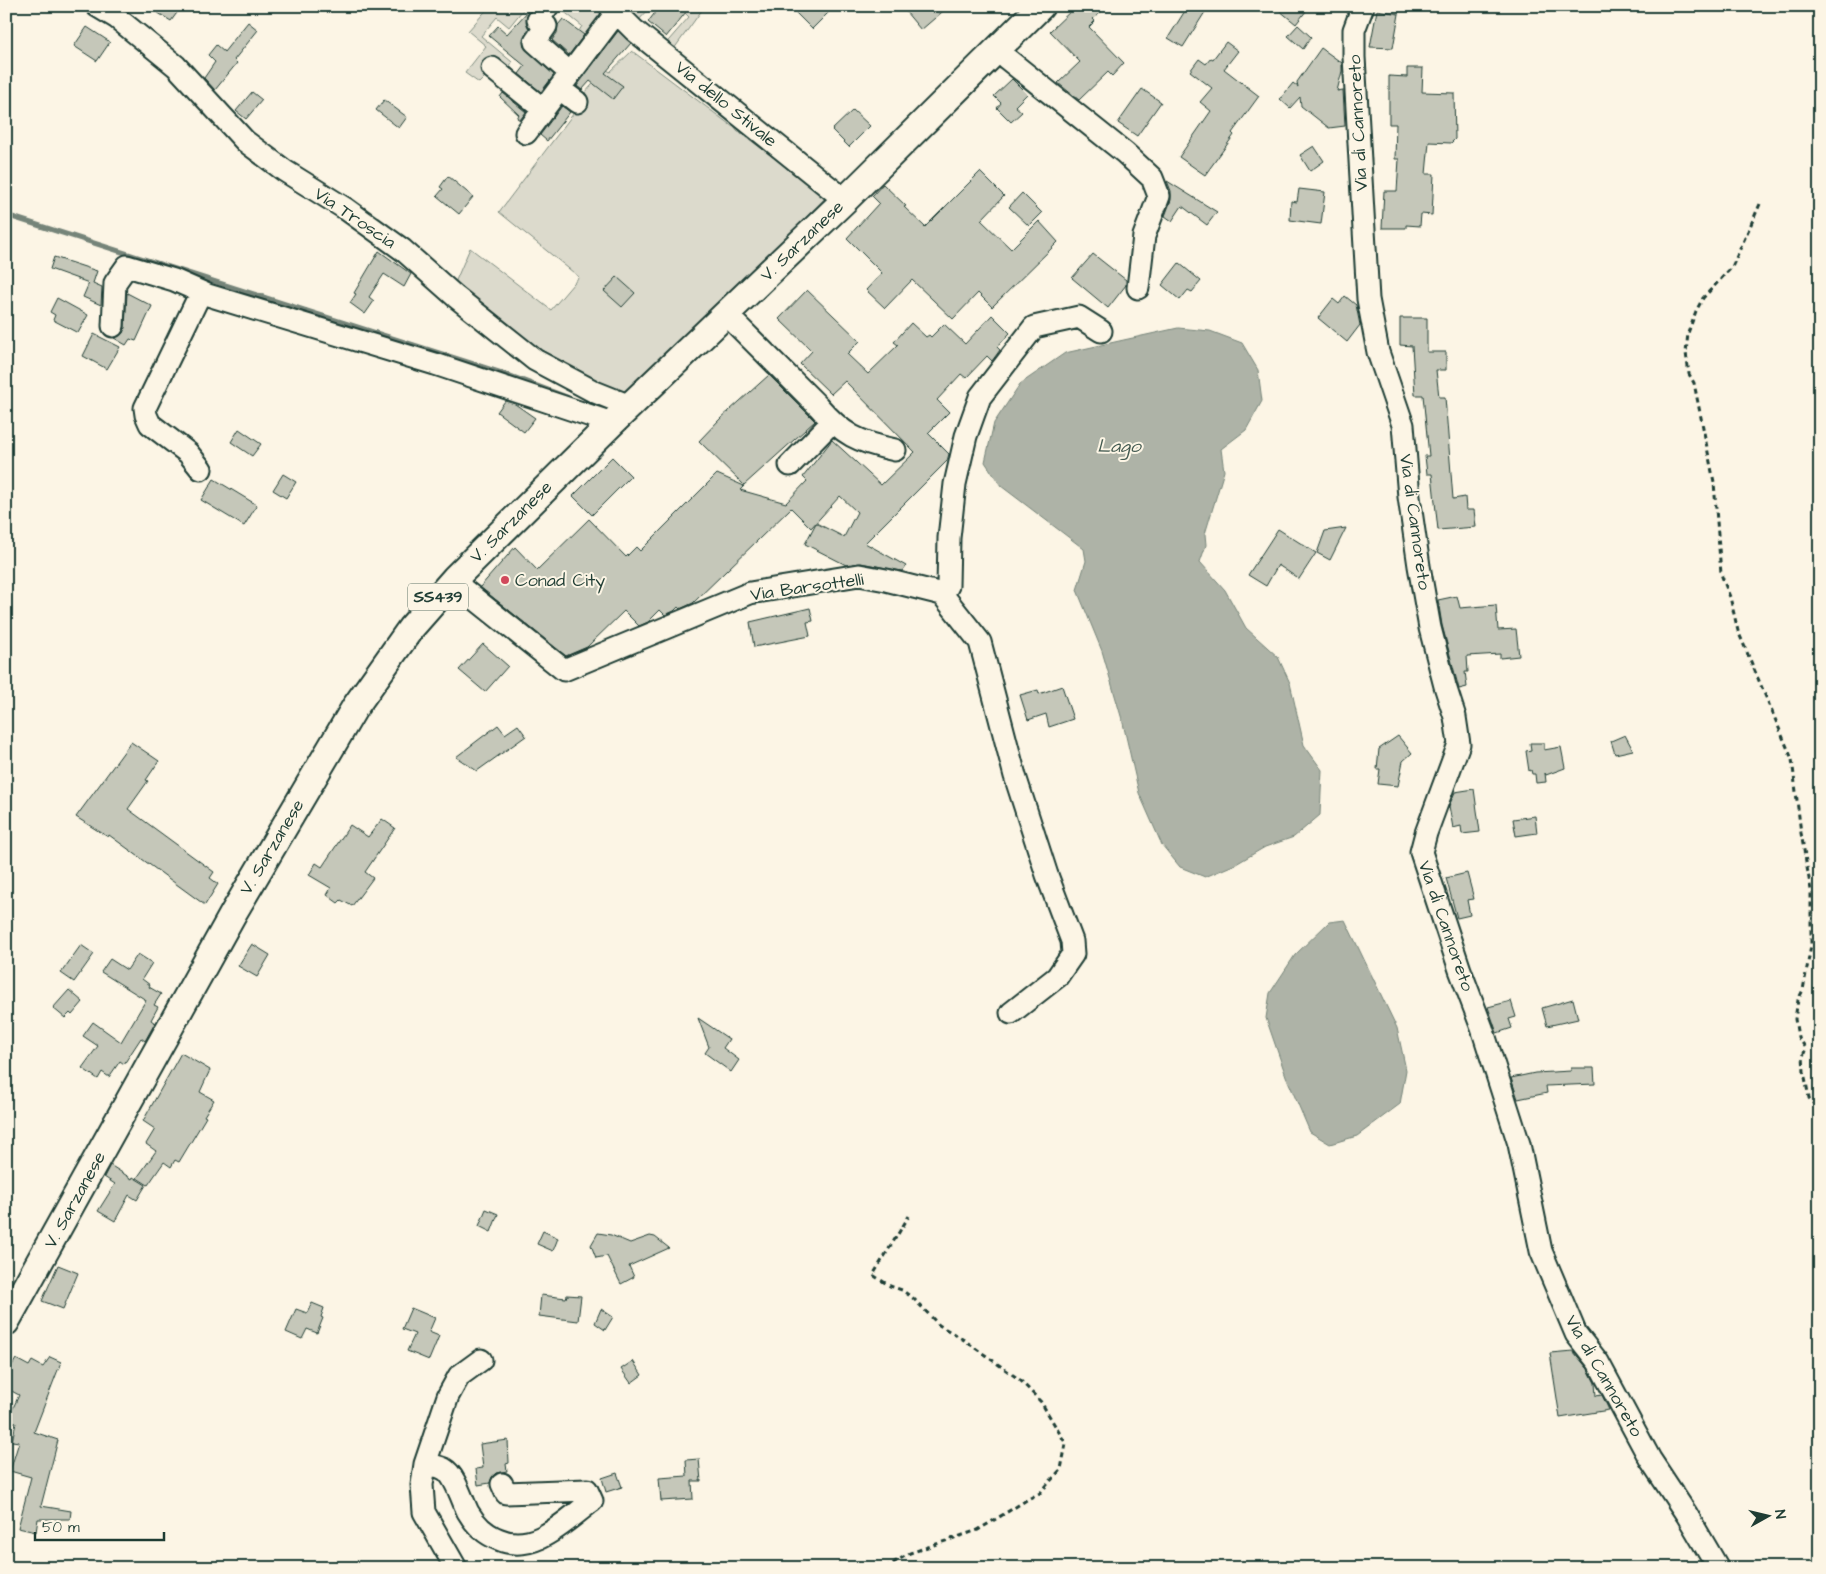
<svg xmlns="http://www.w3.org/2000/svg" width="1826" height="1574" font-family="'Architects Daughter',sans-serif">
  <style>
    .green { fill: #dcdacc; stroke: #7e8c80 }
    .water { fill: #aeb3a7; stroke: #758479 }
    .lines { fill: none; stroke-linecap: round; stroke-linejoin: round }
    .stream { stroke: #758479; stroke-width: 5 }
    .building { fill: #c5c7b9; stroke: #1f3d34 }
    .minor-casing { stroke: #1f3d34; stroke-width: 25 }
    .major-casing { stroke: #1f3d34; stroke-width: 30 }
    .path { stroke: #1f3d34; stroke-width: 3; stroke-dasharray: 5 4; stroke-linecap: butt }
    .minor { stroke: #fcf5e5; stroke-width: 21 }
    .major { stroke: #fcf5e5; stroke-width: 26 }
    .poi-dot { fill: #d1495b; stroke: #fcf5e5; stroke-width: 2 }
    .labels { text-anchor: middle; dominant-baseline: central; stroke-width: 4; stroke-linejoin: round; paint-order: stroke }
    .shield { fill: #fcf5e5; stroke: #617469; stroke-width: 1 }
    .shield-label { font-size: 16px; font-weight: bold; fill: #1f3d34 }
    .street-label { font-size: 18px; fill: #1f3d34; stroke: #fcf5e5 }
    .poi-label { font-size: 18px; fill: #1f3d34; stroke: #fcf5e5; text-anchor: start }
    .water-label { font-size: 19px; font-style: italic; fill: #435a51; stroke: #fcf5e5 }
  </style>
  <rect width="100%" height="100%" fill="#fcf5e5"/>
  <filter id="ink" filterUnits="userSpaceOnUse"><feTurbulence type="fractalNoise" baseFrequency=".02" numOctaves="2"/><feDisplacementMap in="SourceGraphic" scale="10" xChannelSelector="R" yChannelSelector="G"/><feConvolveMatrix kernelMatrix="1 2 1 2 8 2 1 2 1" color-interpolation-filters="sRGB"/></filter>
  <g filter="url(#ink)">
    <path class="green" d="M490 6H526L509 27 497 17 481 36 512 62 510 66 548 105 491 71 479 83 465 73 486 46 468 31Z
      M557 6H601L610 13 587 42 576 36 582 26Z
      M625 6H652L636 23Z
      M685 6H705L671 53 662 48 689 17 682 10Z
      M632 51 826 197 714 311 623 396 540 355 454 285 470 248 551 310 579 277 499 212 580 105 577 102 606 69 610 72Z"/>
    <path class="water" d="M1178 328 1210 331 1242 343 1258 370 1262 401 1246 430 1221 449 1224 471 1205 534 1206 545 1200 562 1225 590 1246 628 1278 657 1290 683 1304 745 1322 770 1320 815 1294 837 1265 847 1236 864 1205 877 1180 867 1162 845 1139 793 1123 723 1102 651 1077 590 1086 561 1084 549 1001 486 985 462 994 423 1020 384 1065 353Z
      M1345 920 1397 1028 1406 1070 1400 1104 1357 1136 1330 1144 1310 1132 1286 1076 1266 1018 1270 993 1295 955 1329 922Z"/>
    <g class="lines">
      <path class="stream" d="M6 215 508 375 567 397"/>
    </g>
    <path class="building" d="M147 6H182L171 21Z
      M660 6H678L686 12 666 37 648 22Z
      M789 6H835L812 29Z
      M901 6H949L921 30Z
      M1076 6H1107L1093 19 1095 21 1089 27 1124 63 1112 76 1108 72 1079 100 1058 83 1080 62 1050 31Z
      M1188 6H1196L1205 12 1183 47 1168 38Z
      M1274 6H1310L1296 24Z
      M1377 10 1399 14 1393 48 1370 47Z
      M528 11 526 19 529 28 523 40 524 47 554 75 541 92 519 74 525 66 489 36 498 26 507 34Z
      M563 19 584 35 569 55 552 40 557 33 558 25Z
      M248 22 258 30 234 60 237 63 215 90 204 78 215 62 208 55 216 45 224 52Z
      M1298 25 1311 37 1303 49 1288 36Z
      M87 27 110 42 97 61 74 46Z
      M618 31 631 43 605 73 623 86 613 99 590 81 582 90 577 86Z
      M1226 42 1238 51 1224 69 1259 96 1232 133 1234 135 1205 175 1179 157 1211 111 1200 102 1212 88 1190 71 1199 59 1206 64 1211 58 1213 59Z
      M1321 48 1342 63V71L1337 91 1343 90 1345 126 1329 128 1301 106 1300 97 1290 108 1280 99 1293 83 1298 87 1297 82Z
      M1407 68H1423L1422 92 1454 93 1455 139 1451 143 1429 142 1426 174H1434L1432 215 1421 214 1420 226 1406 225V228H1382L1384 191H1397L1399 159H1395L1396 124H1389V76L1407 77Z
      M1012 79 1027 94 1015 106 1022 112 1011 122 997 108 1001 103 994 96Z
      M1142 89 1161 102 1137 136 1118 123Z
      M252 92 262 100 246 119 236 111Z
      M503 93 526 112 520 120 517 118 519 115 500 97Z
      M384 100 407 117 399 128 376 110Z
      M562 106 570 112 547 141 540 135Z
      M853 110 870 126 849 147 832 130Z
      M1314 146 1324 161 1310 171 1300 155Z
      M980 172 1004 196 981 220 1011 249 1039 221 1058 242 992 307 978 293 953 319 912 280 885 308 866 290 882 273 847 238 879 203 872 196 883 184 906 206 904 207 925 227Z
      M448 176 473 197 459 214 437 196 443 189 440 187Z
      M1167 181 1217 212 1207 225 1182 206 1172 221 1165 216 1171 200V191Z
      M1299 189 1325 192 1321 224 1290 220 1291 201 1297 202Z
      M1022 193 1042 213 1029 226 1009 207Z
      M379 251 411 274 404 287 384 274 369 297 374 301 365 314 350 303 356 294 354 293Z
      M1093 254 1126 280V285L1108 308 1072 278Z
      M54 257 97 271 93 283 102 287 101 305 83 297 89 283 50 269Z
      M1179 263 1201 281 1192 292 1188 290 1180 300 1162 285Z
      M617 277 635 293 622 307 604 291Z
      M807 290 860 341 847 354 868 374 898 345 894 342 911 323 926 337 929 335 931 337 944 324 965 344 992 315 1010 333 997 347 1000 350 992 361 987 356 966 378 961 374 937 400 949 412 928 433 949 454 947 461 865 543 906 566 902 571 861 563 846 565 805 544 816 523 844 537 857 512 840 496 811 528 791 508 693 603 680 609 678 607 674 611 665 615 660 610 648 622 639 626 624 611 587 647 566 656 480 587 515 547 537 570 589 519 626 557 636 547 640 551 717 474 744 486 740 490 786 503 807 481 803 477 832 440 881 485 915 452 845 381 831 394 800 364 812 351 779 319Z
      M127 293 152 306 136 341 130 339 126 345 114 338 123 333 125 327Z
      M1345 296 1356 305 1360 325 1347 342 1318 318 1333 299 1339 304Z
      M57 298 88 315 78 333 53 320 55 315 50 312Z
      M1400 318H1427V352H1446V370H1436L1439 397H1445L1453 499 1465 497 1466 510H1474L1476 527 1438 530 1432 474H1427L1425 456H1429L1423 395H1415L1412 346 1400 345Z
      M94 334 120 347 107 369 83 356Z
      M769 375 815 421 744 485 699 441 720 419Z
      M505 401 515 404 535 418 524 432 497 412Z
      M239 429 261 444 252 456 231 442Z
      M612 457 631 476 592 515 573 496Z
      M283 474 296 482 286 498 273 490Z
      M214 479 257 505 244 526 201 500Z
      M1346 528 1330 560 1317 553 1325 531Z
      M1278 529 1316 553 1299 579 1278 565 1266 586 1248 575Z
      M1457 596 1460 608 1496 605 1498 630 1516 629 1519 656 1500 658V654L1467 656 1468 672H1465L1467 687 1459 689 1442 625 1438 600Z
      M810 608 813 621 807 622 810 636 754 647 750 622Z
      M483 644 508 666 485 692 459 670Z
      M1062 686 1073 719 1049 727 1046 714 1028 720 1020 695 1038 690 1039 694Z
      M498 725 505 734 518 725 526 736 477 771 456 757Z
      M1625 735 1633 750 1615 754 1611 741Z
      M1398 736 1412 753 1403 761 1398 786 1378 784 1380 769H1377L1379 749Z
      M131 742 159 761 146 780 148 781 128 809 214 872 210 878 218 884 205 905 109 835 108 837 76 817Z
      M1530 743H1544V750L1561 747 1565 768 1546 775 1545 773 1546 782 1536 783 1535 774H1532L1531 770 1529 771 1526 751 1531 750Z
      M1474 789 1480 832 1462 834 1461 826 1453 828 1449 806 1455 792Z
      M1535 816 1537 833 1516 836 1513 819Z
      M382 819 395 828 365 872 373 878 352 906 341 900 338 903 327 895 331 888 309 875 316 863 322 867 350 825 368 837Z
      M1467 873 1474 899 1467 900 1470 915 1457 918 1446 878Z
      M252 944 270 955 257 977 238 966Z
      M81 945 94 954 74 982 61 973Z
      M138 954 152 963 142 979 150 985 149 987 161 994 154 1005 158 1007 151 1020 155 1023 145 1041 141 1038 124 1064 120 1061 109 1077 102 1072 98 1079 82 1068 98 1046 83 1036 93 1022 121 1042 146 1000 101 972 110 959 127 970Z
      M69 990 83 1002 72 1015 70 1013 65 1018 53 1008Z
      M1573 999 1578 1019 1547 1026 1542 1008Z
      M1511 1001 1516 1017 1509 1019 1512 1028 1497 1033 1488 1007Z
      M698 1018 729 1039 723 1048 739 1060 731 1072 705 1053 709 1047Z
      M181 1053 210 1070 200 1092 214 1100 204 1116 206 1117 179 1162 175 1160 171 1167 164 1162 148 1185 137 1178 156 1151 146 1144 155 1129 143 1121Z
      M1571 1068H1594L1595 1084 1546 1086 1547 1093 1518 1099 1511 1078 1535 1073 1571 1071Z
      M110 1165 132 1179 133 1177 146 1185 137 1200 129 1195 115 1221 98 1211 115 1184 104 1177Z
      M486 1209 498 1214 491 1232 479 1226Z
      M543 1231 558 1238 553 1251 537 1244Z
      M598 1233 611 1235 630 1243 650 1236 655 1237 669 1248 629 1266 634 1277 621 1284 607 1256 596 1258 591 1245Z
      M58 1265 78 1273 63 1309 42 1301Z
      M541 1295 566 1298 567 1295 581 1296 578 1321 539 1316Z
      M312 1303 324 1308 321 1317 323 1318 317 1333 307 1329 302 1339 286 1332 296 1309 307 1313Z
      M411 1308 435 1318 429 1332 439 1336 429 1360 407 1351 415 1334 402 1329Z
      M601 1309 613 1317 605 1330 595 1323Z
      M1573 1351 1588 1369 1595 1383 1596 1396 1602 1395 1609 1410 1560 1418 1550 1353Z
      M50 1357 61 1362 34 1432 58 1440 41 1506 71 1511 70 1519H38L36 1532 18 1528 31 1477 10 1471 19 1442 12 1441 16 1423 8 1419 19 1395 6 1388V1375L16 1359 29 1366 32 1361 43 1367Z
      M633 1361 642 1375 631 1383 621 1369Z
      M508 1440 509 1463 506 1464 507 1471 496 1473 492 1477 490 1483 478 1485 476 1469 483 1468 480 1444Z
      M699 1459 701 1481H692L693 1499 661 1501 659 1478 687 1476 686 1460Z
      M617 1473 622 1487 606 1492 602 1478Z"/>
    <g class="lines">
      <defs>
        <path id="minor" d="M97 6 117 18 176 66 245 141 285 171 346 209 403 250 456 297 535 360 595 392 630 406
          M548 6 538 20 546 26 535 42 570 73
          M610 6 634 30 845 200
          M1363 6 1354 30V57L1368 299 1378 352 1403 425 1409 497 1419 566 1430 628 1445 686 1455 717 1459 744 1426 833 1421 852 1460 970 1482 1028 1519 1144 1541 1251 1576 1334 1598 1362 1650 1459 1687 1515 1718 1568
          M996 50 1125 153 1152 178 1159 196 1144 236 1138 288
          M492 68 544 110
          M560 89 577 102
          M526 133C556 93 586 52 617 12
          M201 292 145 408 146 415 150 424 188 453 201 469
          M726 314 818 406C843 435 858 442 895 450
          M113 326 115 283 127 266 174 280 208 295 435 364 612 423
          M790 465 832 422
          M455 578 464 590 564 670 750 593 859 575 886 580 942 594 980 642 1015 776 1047 875 1072 941 1073 954 1057 977 1011 1013
          M942 594 948 586 949 538 955 484 966 436 980 397 1034 327 1079 317 1101 331
          M425 1464C431 1465 438 1466 444 1469 455 1475 462 1500 468 1512 475 1524 485 1534 498 1539 534 1555 565 1521 592 1501L587 1490 506 1493 502 1484
          M456 1568 424 1512 422 1485 425 1464 448 1396 459 1376 481 1360"/>
        <path id="major" d="M6 1322 234 912 355 707 411 628 455 578 612 423 845 200 1041 6"/>
      </defs>
      <use href="#minor" class="minor-casing"/>
      <use href="#major" class="major-casing"/>
      <path class="path" d="M1760 204 1732 267 1703 298 1696 311 1688 333 1686 353 1689 374 1694 383 1714 482 1721 574 1730 597 1738 631 1792 759 1801 833 1811 890V946L1803 990 1798 1000 1795 1019 1798 1037 1806 1048 1803 1056 1804 1072 1809 1098 1816 1107 1820 1126
        M885 1568 910 1553 978 1530 1030 1498 1040 1493 1061 1469 1066 1444 1041 1402 1020 1380 964 1340 939 1325 914 1299 902 1290 890 1286 873 1275 909 1216"/>
      <use href="#minor" class="minor"/>
      <use href="#major" class="major"/>
    </g>
  </g>
  <circle class="poi-dot" cx="505" cy="580" r="5"/>
  <g class="labels">
    <rect class="shield" x="408" y="583.5" width="60" height="27" rx="4"/>
    <g class="shield-label">
      <text x="438" y="597">SS439</text>
    </g>
    <g class="street-label">
      <text transform="translate(726 104) rotate(39)">Via dello Stivale</text>
      <text transform="translate(1358 123) rotate(-93)">Via di Cannoreto</text>
      <text transform="translate(355 218) rotate(34)">Via Troscia</text>
      <text transform="translate(802 241) rotate(-44)">V. Sarzanese</text>
      <text transform="translate(511 522) rotate(-45)">V. Sarzanese</text>
      <text transform="translate(1415 522) rotate(82)">Via di Cannoreto</text>
      <text transform="translate(807 587) rotate(-8)">Via Barsottelli</text>
      <text transform="translate(272 847) rotate(-59)">V. Sarzanese</text>
      <text transform="translate(1446 926) rotate(71)">Via di Cannoreto</text>
      <text transform="translate(75 1200) rotate(-61)">V. Sarzanese</text>
      <text transform="translate(1604 1376) rotate(60)">Via di Cannoreto</text>
    </g>
    <g class="poi-label">
      <text x="515" y="580">Conad City</text>
    </g>
    <g class="water-label">
      <text x="1119" y="446">Lago</text>
    </g>
  </g>
  <rect width="1826" height="1574" fill="none" stroke="#fcf5e5" stroke-width="25"/>
  <rect x="12" y="12" width="1801" height="1549" fill="none" stroke="#1f3d34" stroke-width="2" filter="url(#ink)"/>
  <g transform="translate(1768 1516) rotate(82)" stroke="#fcf5e5" stroke-width="4" paint-order="stroke">
  <path d="M0-4L9 19L0 12L-9 19Z" fill="#1f3d34"/>
  <text y="-8" font-size="14" font-weight="bold" text-anchor="middle" fill="#1f3d34">N</text>
  </g>
  <path d="M35 1532v8h129v-8" fill="none" stroke="#1f3d34" stroke-width="2.5"/>
  <text x="42" y="1532" font-size="15" fill="#1f3d34" stroke="#fcf5e5" stroke-width="4" paint-order="stroke">50 m</text>
</svg>
